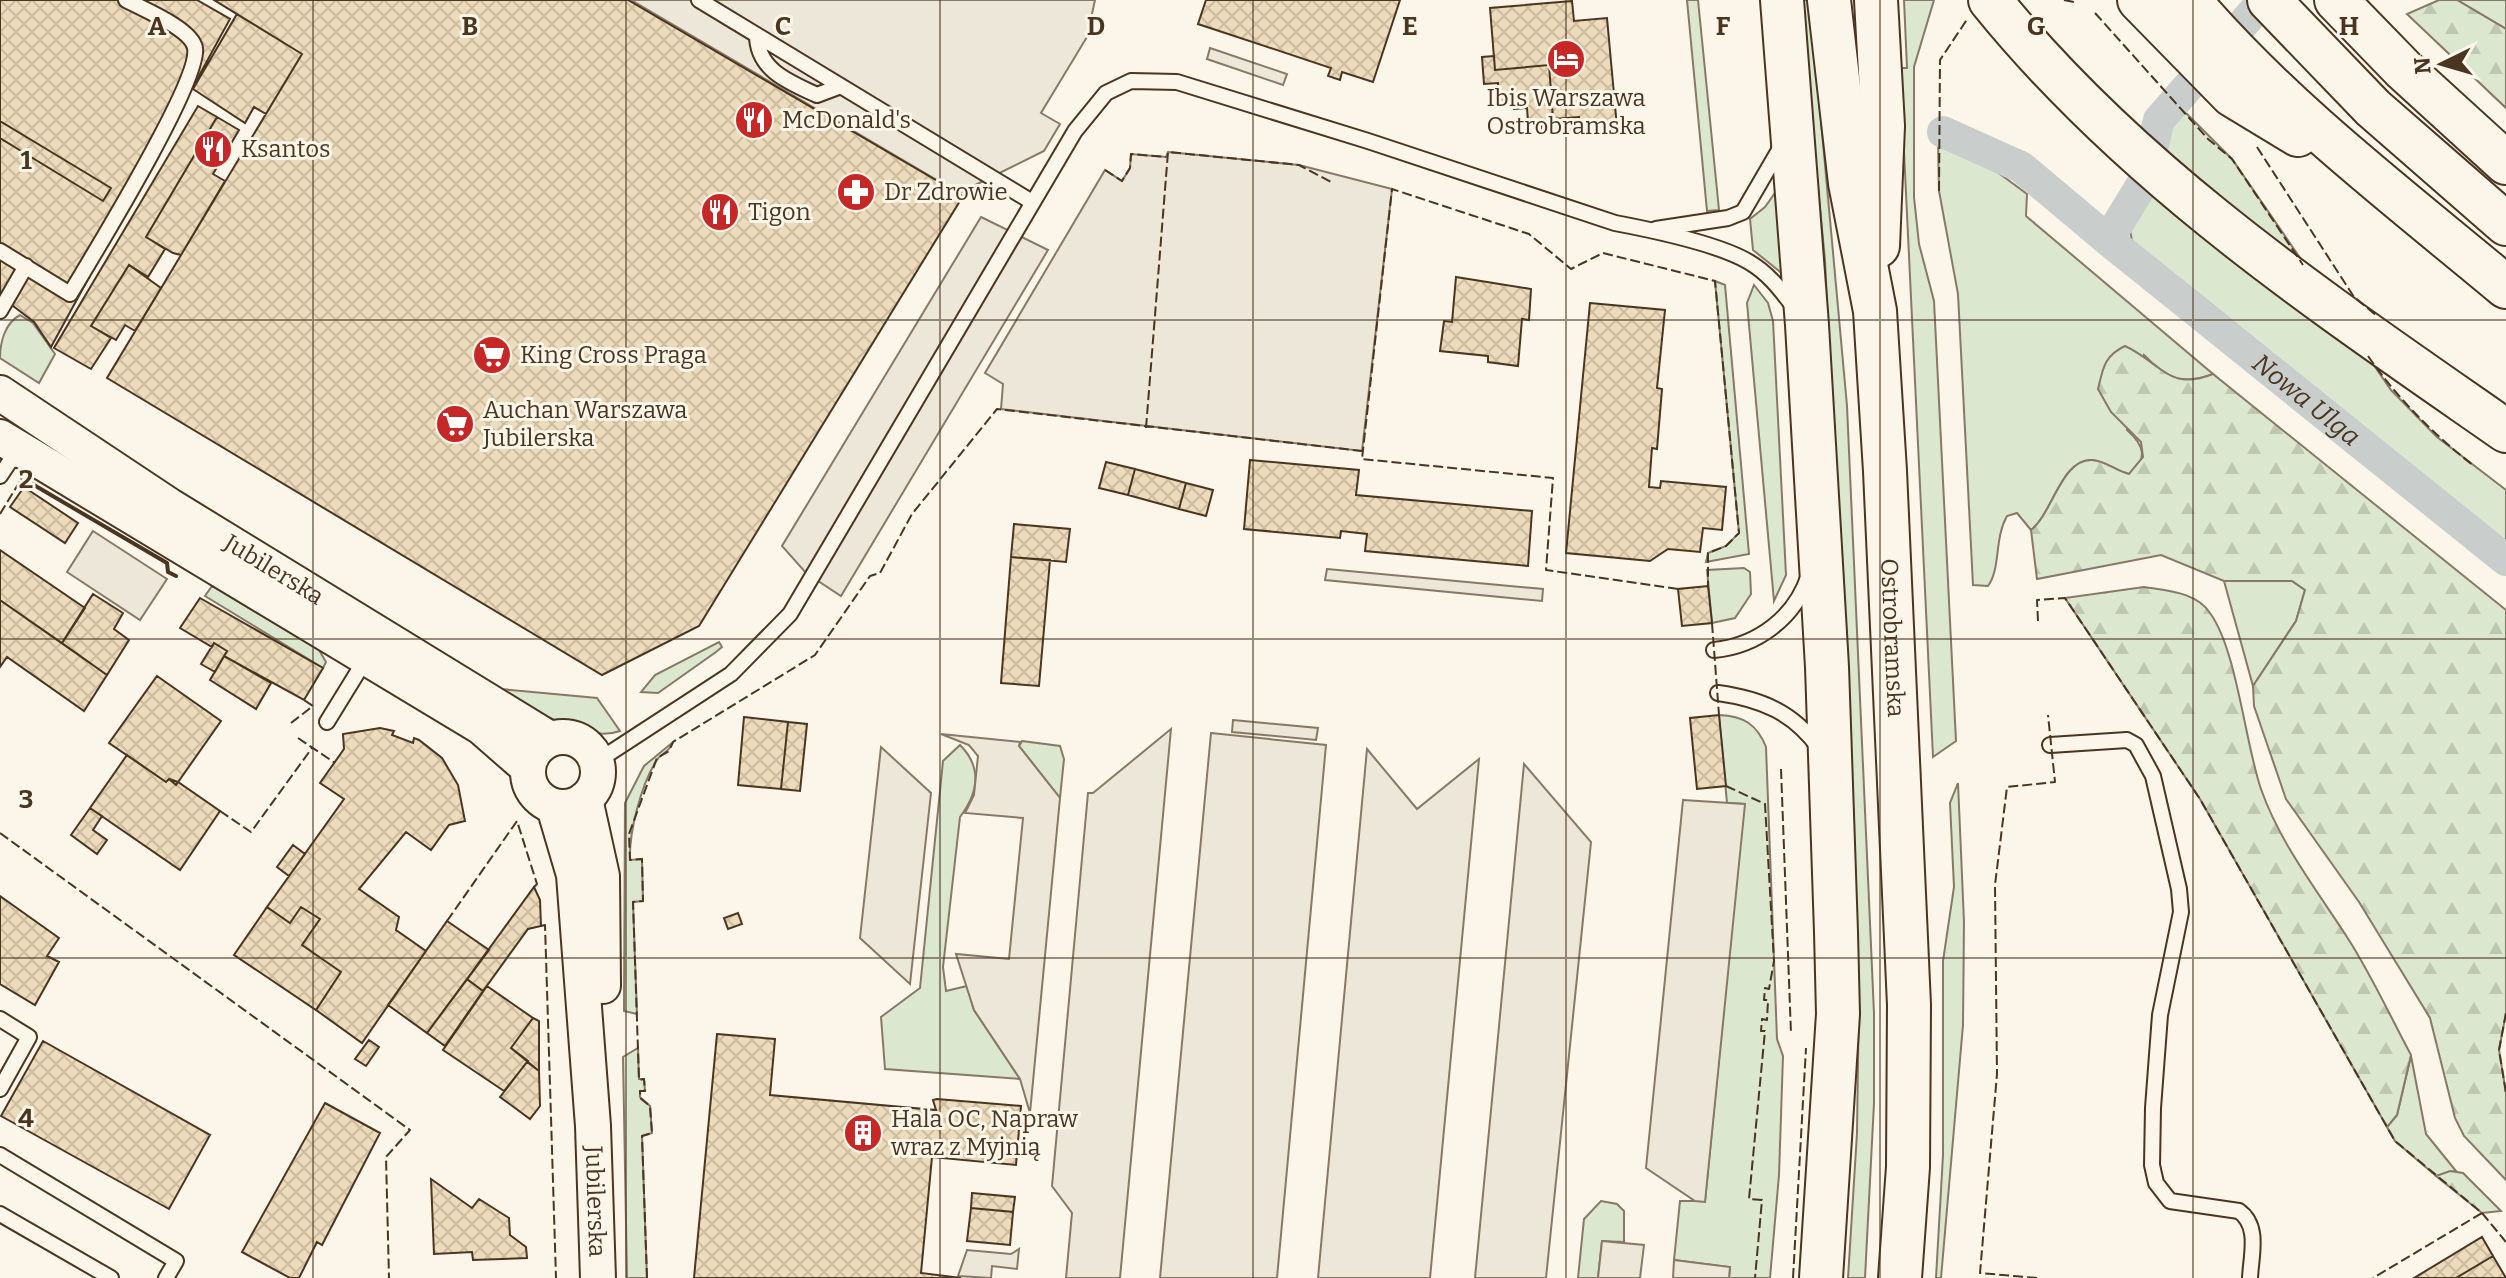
<svg xmlns="http://www.w3.org/2000/svg" width="2506" height="1278" font-family="Bitter,serif">
  <style>
    .grass { fill: #dce7d0; stroke: #887966; stroke-width: 2 }
    .forest { fill: url(#forest-firs); stroke: #887966; stroke-width: 2 }
    .parking { fill: #ede7d9; stroke: #887966; stroke-width: 2 }
    .lines { fill: none; stroke-linecap: round; stroke-linejoin: round }
    .canal { stroke: #c9cecd; stroke-width: 32 }
    .building { fill: url(#building-cross-hatch); stroke: #4a3520; stroke-width: 2 }
    .service-casing { stroke: #4a3520; stroke-width: 18 }
    .tertiary-casing { stroke: #4a3520; stroke-width: 38 }
    .primary-casing { stroke: #4a3520; stroke-width: 46 }
    .service { stroke: #fbf6e9; stroke-width: 14 }
    .tertiary { stroke: #fbf6e9; stroke-width: 34 }
    .primary { stroke: #fbf6e9; stroke-width: 42 }
    .fence { stroke: #4a3520; stroke-width: 2; stroke-dasharray: 10 4; stroke-linecap: butt }
    .wall { stroke: #4a3520; stroke-width: 4 }
    .grid { fill: none; stroke: #4a3520; stroke-width: 2; stroke-opacity: 0.55 }
    .labels { text-anchor: middle; dominant-baseline: central; stroke-width: 6; stroke-linejoin: round; paint-order: stroke }
    .poi-label { font-size: 24px; fill: #4a3520; stroke: #fbf6e9; text-anchor: start }
    .street-label { font-size: 24px; fill: #4a3520; stroke: #fbf6e9 }
    .water-label { font-size: 26px; font-style: italic; fill: #4a3520; stroke: #fbf6e9 }
    .grid-label { font-size: 26px; text-anchor: middle; font-weight: bold; fill: #4a3520; stroke: #fbf6e9; stroke-width: 6; stroke-linejoin: round; paint-order: stroke }
  </style>
  <defs>
    <pattern id="forest-firs" width="22" height="20" patternUnits="userSpaceOnUse" patternTransform="scale(2)"><rect width="22" height="20" fill="#dce7d0"/><path d="M5 1l3.5 6h-7zM16 11l3.5 6h-7z" fill="#bec7b2"/></pattern>
    <pattern id="building-cross-hatch" width="8" height="8" patternUnits="userSpaceOnUse" patternTransform="scale(2)"><rect width="8" height="8" fill="#ecdcbc"/><path d="M0 0l8 8M0 8l8-8" fill="none" stroke="#ccbda1"/></pattern>
  </defs>
  <rect width="100%" height="100%" fill="#fbf6e9"/>
  <path class="grass" d="M1687 0H1698L1719 210 1707 211Z
    M1800 0H1810L1847 406 1874 1013V1103L1865 1278H1848L1857 1133 1859 990 1825 260Z
    M1904 0H1934L1914 67V197L1919 244 1934 301 1956 741 1933 757 1900 68H1907Z
    M2457 0H2506V29Z
    M2183 110 2232 159 2391 390 2437 437 2506 490V543L2190 287 2133 247 2130 230 2165 131Z
    M1938 141 1977 157 2027 194 2026 216 2213 374C2183 386 2166 378 2144 355L2127 430C2144 445 2149 459 2129 474 2116 471 2106 461 2092 460 2061 459 2053 513 2031 530L2017 513 2007 516C1994 539 2001 568 1988 586L1973 585 1958 294 1939 191Z
    M1777 190 1784 275 1753 250 1750 219 1765 207Z
    M1715 281 1725 285 1749 554 1706 562 1708 553 1726 546 1739 533Z
    M1754 285 1768 303 1773 321 1786 575 1774 601 1747 303Z
    M20 315 33 323 55 354 39 383 0 358C0 342 5 323 20 315Z
    M1744 568 1750 572 1751 594 1735 618 1712 623 1707 570Z
    M2224 581H2292L2305 590 2296 621 2253 686Z
    M212 586 319 650 326 662 323 668 205 596Z
    M719 642 722 647 716 652 658 693 641 692 655 675Z
    M501 689 597 698 620 731C585 744 530 708 501 689Z
    M1719 715C1743 716 1757 724 1766 747L1777 1039 1783 1056 1779 1175 1770 1278H1729L1730 1267 1674 1260 1680 1201H1705L1744 804 1727 803Z
    M1022 741 1060 746 1064 759 1060 798 1019 746Z
    M673 742C669 753 661 753 656 761 641 786 629 831 630 860L642 859 643 901 633 902 637 1014 624 1011 625 803 644 766Z
    M960 745C983 768 978 793 960 817L943 967 946 991 967 986 974 1010 1020 1079 885 1069 881 1017 920 988 943 761Z
    M1958 783 1964 922 1963 1025 1941 1278H1936L1943 1155V961L1954 887 1950 803Z
    M638 1048 639 1079H644L645 1091H640V1097L650 1106 652 1133 642 1136 647 1278H627L623 1057Z
    M2411 1056 2426 1134 2456 1171 2436 1176 2395 1141 2387 1127 2397 1115Z
    M1601 1201 1617 1204 1624 1211V1242L1602 1241 1598 1278H1578L1584 1219Z"/>
  <path class="forest" d="M2439 0H2457L2506 29V108L2407 14Z
    M2125 346C2162 363 2168 392 2213 374L2506 610V1013L2499 1050 2506 1093V1180L2464 1136 2455 1118 2430 1018 2359 902 2286 799 2254 706 2253 686 2296 621 2305 590 2292 581H2224L2161 555 2037 579 2031 530C2053 513 2061 459 2092 460 2106 461 2116 471 2129 474L2143 457 2141 442 2111 412 2098 389C2103 368 2104 356 2125 346Z
    M2144 587C2168 591 2196 592 2210 613 2237 650 2245 743 2261 789 2280 843 2316 889 2347 937 2371 974 2390 1016 2411 1055L2397 1115 2387 1127 2200 799 2065 598Z
    M2450 1171 2463 1173 2501 1211 2482 1213 2436 1176Z"/>
  <path class="parking" d="M631 0H1095L1087 37 1041 113 1060 124 1044 151 959 193Z
    M1210 48 1287 74 1283 85 1207 59Z
    M1168 152 1299 165 1392 189 1362 451 1001 409 1003 384 985 373 1105 170 1122 181 1130 168 1131 154 1166 157Z
    M981 217 1048 250 841 596 806 573 782 546Z
    M93 531 167 579 140 620 67 572Z
    M1327 569 1543 589 1542 601 1325 580Z
    M1233 720 1318 728 1316 740 1232 732Z
    M1171 729 1120 1278H1066L1072 1213 1052 1186 1088 793H1093Z
    M1211 733 1326 745 1277 1278H1160Z
    M941 734 1020 742 1019 746 1060 798 1030 1113 1020 1079 974 1010 956 954 1009 959 1023 818 965 813 974 795 978 756 969 745Z
    M881 747 931 793 910 984 860 938Z
    M1367 749 1417 809 1479 759 1430 1278H1318Z
    M1524 764 1591 842 1546 1278H1475Z
    M1683 800 1745 804 1705 1202 1695 1201 1646 1168Z
    M1602 1241 1644 1245 1640 1278H1598Z
    M1019 1249 1017 1269 992 1266 991 1278 958 1276 967 1250 1011 1254Z
    M1674 1260 1730 1267 1729 1278H1673Z"/>
  <g class="lines">
    <g class="canal">
      <path id="s1" d="M1943 132 2021 167 2108 240 2506 560"/>
      <path d="M2108 240 2144 181 2159 120 2264 0"/>
    </g>
  </g>
  <path class="building" d="M0 0H197L230 19 51 347 34 322 0 296Z
    M214 0H628L963 196 699 626 602 675 107 378 302 54Z
    M1206 0H1400L1373 82 1342 72 1340 80 1328 76 1331 68 1198 24Z
    M1572 1 1574 21 1607 18 1617 127 1580 130 1579 117 1553 119 1549 65 1495 70 1490 8Z
    M237 14 302 54 266 114 254 107 245 123 193 89Z
    M1494 56 1495 70 1549 65 1553 119 1579 117 1580 130 1543 133 1541 120 1528 121 1527 108 1514 109 1498 97V83L1484 84 1482 57Z
    M198 106 217 117 146 237 165 249 148 277 129 265 91 326 111 338 91 369 54 348Z
    M217 117 239 130 213 174 225 181 181 255 173 253 146 237Z
    M0 121 111 188 103 201 0 138Z
    M129 265 161 288 135 331 125 325 116 340 91 326Z
    M1456 277 1531 289 1529 320 1522 319 1518 366 1488 362V356L1440 351 1444 321 1452 322Z
    M1590 303 1665 310 1657 388 1662 389 1657 449 1652 448 1649 487 1660 488 1661 481 1726 487 1722 530 1703 528 1700 552 1668 549 1650 561 1566 553Z
    M1250 460 1359 470 1356 495 1532 511 1528 566 1365 551 1367 534 1341 531 1340 538 1244 529Z
    M1106 462 1135 469 1128 495 1099 488Z
    M1135 469 1186 483 1179 509 1128 495Z
    M1186 483 1213 490 1206 516 1179 509Z
    M24 487 78 523 65 543 10 507Z
    M1014 524 1070 529 1066 562 1011 557Z
    M0 550 85 608 62 643 0 600Z
    M1011 557 1050 560 1039 686 1001 683Z
    M1708 586 1712 623 1682 626 1678 589Z
    M93 594 123 613 114 629 129 640 107 675 62 643Z
    M200 598 323 668 304 700 224 656 227 651 214 643 212 647 180 628Z
    M0 600 107 675 84 711 7 657 0 667Z
    M214 643 227 651 215 672 201 664Z
    M224 656 271 683 256 709 210 680Z
    M157 676 221 721 176 785 169 779 166 782 109 743Z
    M1719 715 1726 786 1697 789 1690 718Z
    M744 717 788 722 781 789 738 785Z
    M788 722 807 724 800 791 781 789Z
    M380 728 394 731 392 735 413 743 414 738 419 740 442 758 458 785 465 821 449 825 431 850 406 832 359 889 399 917 396 930 426 951 362 1043 316 1010 341 972 302 945 320 919 301 907 290 923 267 907 344 799 320 783 344 749 343 734Z
    M127 755 166 782 169 779 178 782 220 811 180 870 90 808Z
    M90 808 102 816 93 830 107 840 97 854 71 835Z
    M293 845 305 854 289 876 277 867Z
    M534 887 540 900 541 926 528 929 483 991 467 979Z
    M0 896 59 938 47 956 59 962 35 1005 0 984Z
    M267 907 290 923 301 907 320 919 302 945 341 972 316 1010 234 955Z
    M738 913 742 924 728 929 724 918Z
    M447 921 489 950 427 1033 388 1005Z
    M467 979 483 991 445 1046 427 1033Z
    M487 986 533 1018 511 1048 528 1061 504 1091 443 1050Z
    M533 1018 539 1021V1071L511 1048Z
    M717 1034 775 1039 770 1095 936 1110 933 1100 937 1099 1021 1106 1016 1165 932 1157 921 1273 961 1278H694Z
    M369 1040 379 1047 366 1066 355 1059Z
    M43 1041 210 1135 169 1209 1 1116Z
    M527 1062 539 1071 540 1106 530 1119 500 1097Z
    M325 1103 380 1133 322 1245 317 1242 299 1278H290L242 1252Z
    M431 1179 472 1208 479 1199 509 1218 510 1235 526 1247 527 1258 473 1260 472 1252 434 1254Z
    M972 1193 1015 1197 1013 1212 971 1208Z
    M971 1208 1013 1212 1010 1245 967 1241Z
    M2482 1237 2493 1256 2456 1278H2414Z
    M2493 1256 2506 1278H2456Z"/>
  <g class="lines">
    <defs>
      <path id="service" d="M699 0 1032 202
        M757 35C757 70 789 82 817 95L841 86
        M1656 229 1728 218 1743 212 1782 145
        M0 251 70 294C92 257 201 80 195 48 192 29 143 9 126 0
        M0 311 26 266
        M0 476 10 461 26 457
        M1714 650C1757 646 1795 618 1809 575
        M1718 693C1761 699 1793 712 1819 748
        M327 722 367 657
        M2050 745 2127 740 2136 745 2153 776 2179 889 2181 912 2160 1015 2153 1108 2152 1165 2156 1183 2170 1201 2239 1211C2260 1226 2251 1255 2250 1278
        M596 762 731 674 790 614 1075 131 1106 93 1131 81 1177 82 1368 141 1615 223C1652 230 1717 243 1749 262 1768 273 1780 289 1793 306
        M0 1019 29 1037 0 1089
        M0 1155 176 1261 166 1278
        M0 1214 111 1278"/>
      <g id="tertiary">
        <path id="s2" d="M0 393 170 506 550 739"/>
        <path d="M0 437 481 727 528 768"/>
        <circle cx="563" cy="772" r="35"/>
        <path d="M585 799 602 876 603 986"/>
        <path id="s3" d="M554 807 574 875 593 1126 598 1278"/>
      </g>
      <g id="primary">
        <path d="M1782 0 1807 325 1827 667 1836 932 1838 1014 1821 1278"/>
        <path id="s4" d="M1829 0 1850 183 1875 311 1885 471 1909 1005 1908 1167 1900 1278"/>
        <path d="M1876 0 1883 126 1878 246"/>
        <path d="M1990 0C2133 177 2321 302 2506 431"/>
        <path d="M2139 0 2232 95 2298 135"/>
        <path d="M2189 0C2282 109 2397 196 2506 287"/>
        <path d="M2269 0 2373 108 2506 224"/>
        <path d="M2336 0 2404 70 2506 163"/>
      </g>
    </defs>
    <use href="#service" class="service-casing"/>
    <use href="#tertiary" class="tertiary-casing"/>
    <use href="#primary" class="primary-casing"/>
    <use href="#service" class="service"/>
    <use href="#tertiary" class="tertiary"/>
    <use href="#primary" class="primary"/>
    <path class="fence" d="M2064 0 2074 2
      M2095 13 2208 139 2232 159 2303 265
      M2257 147 2354 297 2377 316
      M1105 170 1122 181 1130 168 1131 154 1166 157
      M1939 191 1940 60 1968 18
      M2368 356C2398 399 2433 434 2474 466
      M1146 428 1168 152 1299 165 1331 182
      M0 514 22 478
      M1678 589 1546 570 1553 478 1362 459 1392 189 1529 234 1571 269 1603 253 1715 281 1739 533 1726 546 1708 553V586
      M2038 621 2037 600 2065 598 2200 799 2395 1141 2482 1213 2373 1278
      M1712 623 1719 715
      M291 723 313 706 304 700
      M298 738 335 763
      M1781 769 1791 1034
      M1726 786 1765 804 1774 961 1769 989 1765 988 1764 1000H1768L1767 1020 1762 1019 1761 1031H1765L1749 1199 1762 1200 1755 1278
      M220 811 251 832 312 748
      M0 833 410 1130 386 1157 389 1278
      M447 921 517 821 537 884 534 887
      M541 926 545 925 556 1278
      M2506 1013 2499 1050 2506 1093
      M2482 1213 2506 1242
      M647 1278 642 1136 652 1133 650 1106 640 1098V1091H645L644 1079 639 1080 633 902 643 901 642 859 630 860 629 834 657 758 669 751 673 742 815 655 870 576 880 573 912 514 997 409 1362 451
      M1793 1278 1806 1048
      M2037 1278 1980 1273 1997 1074 1995 885 2007 787 2055 782 2048 715"/>
    <path class="wall" d="M22 478 167 563 168 572 176 576"/>
  </g>
  <path class="grid" d="M313 0V1278M626 0V1278M940 0V1278M1253 0V1278M1566 0V1278M1880 0V1278M2193 0V1278M0 320H2506M0 639H2506M0 958H2506"/>
  <defs>
    <symbol id="hotel-disc" viewBox="-11 -11 22 22"><circle r="9.5" fill="#c62828" stroke="#fbf6e9"/><path d="M-6-4.5h1.5V1H6V5H4.5V3h-9V5H-6ZM-4 0a1.8 1.8 0 1 1 3.6 0ZM.5 0V-2.5h3Q6-2.5 6 0Z" fill="#fff"/></symbol>
    <symbol id="restaurant-disc" viewBox="-11 -11 22 22"><circle r="9.5" fill="#c62828" stroke="#fbf6e9"/><path d="M-5-6h1v4h1v-4h1v4h1v-4h1v5L-1.5 .5V6h-2V.5L-5-1ZM5-6V6H3V1.5H1.5Q1.5-4 5-6Z" fill="#fff"/></symbol>
    <symbol id="pharmacy-disc" viewBox="-11 -11 22 22"><circle r="9.5" fill="#c62828" stroke="#fbf6e9"/><path d="M-2-6h4v4h4v4h-4v4h-4v-4h-4v-4h4Z" fill="#fff"/></symbol>
    <symbol id="supermarket-disc" viewBox="-11 -11 22 22"><circle r="9.5" fill="#c62828" stroke="#fbf6e9"/><path d="M-6-5.5h2.5l.6 2H6L4.5 2H-2.5L-4.4-4H-6ZM-1.5 3.2a1.3 1.3 0 1 0 .1 0ZM3 3.2a1.3 1.3 0 1 0 .1 0Z" fill="#fff"/></symbol>
    <symbol id="building-disc" viewBox="-11 -11 22 22"><circle r="9.5" fill="#c62828" stroke="#fbf6e9"/><path d="M-4-6H4V6H1V3H-1V6H-4ZM-2.5-4.3h1.7v1.8h-1.7ZM.8-4.3h1.7v1.8H.8ZM-2.5-1h1.7V.8h-1.7ZM.8-1h1.7V.8H.8Z" fill="#fff"/></symbol>
  </defs>
  <g fill-rule="evenodd">
    <use href="#hotel-disc" x="1544" y="37" width="44" height="44"/>
    <use href="#restaurant-disc" x="732" y="98" width="44" height="44"/>
    <use href="#restaurant-disc" x="191" y="127" width="44" height="44"/>
    <use href="#pharmacy-disc" x="834" y="170" width="44" height="44"/>
    <use href="#restaurant-disc" x="698" y="190" width="44" height="44"/>
    <use href="#supermarket-disc" x="470" y="333" width="44" height="44"/>
    <use href="#supermarket-disc" x="433" y="402" width="44" height="44"/>
    <use href="#building-disc" x="841" y="1111" width="44" height="44"/>
  </g>
  <g class="labels">
    <g class="poi-label">
      <text x="1566" y="98" text-anchor="middle">Ibis Warszawa<tspan x="1566" dy="28">Ostrobramska</tspan></text>
      <text x="782" y="120">McDonald's</text>
      <text x="241" y="149">Ksantos</text>
      <text x="884" y="192">Dr Zdrowie</text>
      <text x="748" y="212">Tigon</text>
      <text x="520" y="355">King Cross Praga</text>
      <text x="483" y="410">Auchan Warszawa<tspan x="483" dy="28">Jubilerska</tspan></text>
      <text x="891" y="1119">Hala OC, Napraw<tspan x="891" dy="28">wraz z Myjnią</tspan></text>
    </g>
    <g class="street-label">
      <text stroke="none"><textPath href="#s2" startOffset="326">Jubilerska</textPath></text>
      <text stroke="none"><textPath href="#s4" startOffset="642">Ostrobramska</textPath></text>
      <text stroke="none"><textPath href="#s3" startOffset="398">Jubilerska</textPath></text>
    </g>
    <g class="water-label">
      <text stroke="none"><textPath href="#s1" startOffset="454">Nowa Ulga</textPath></text>
    </g>
  </g>
  <g class="grid-label">
    <text x="157" y="35">A</text>
    <text x="470" y="35">B</text>
    <text x="783" y="35">C</text>
    <text x="1096" y="35">D</text>
    <text x="1410" y="35">E</text>
    <text x="1723" y="35">F</text>
    <text x="2036" y="35">G</text>
    <text x="2349" y="35">H</text>
    <text x="26" y="169">1</text>
    <text x="26" y="488">2</text>
    <text x="26" y="808">3</text>
    <text x="26" y="1127">4</text>
  </g>
  <g transform="translate(2442 64) rotate(265)" stroke="#fbf6e9" stroke-width="6" paint-order="stroke">
  <path d="M0-6L14 30L0 20L-14 30Z" fill="#4a3520"/>
  <text y="-12" font-size="22" font-weight="bold" text-anchor="middle" fill="#4a3520">N</text>
  </g>
</svg>
